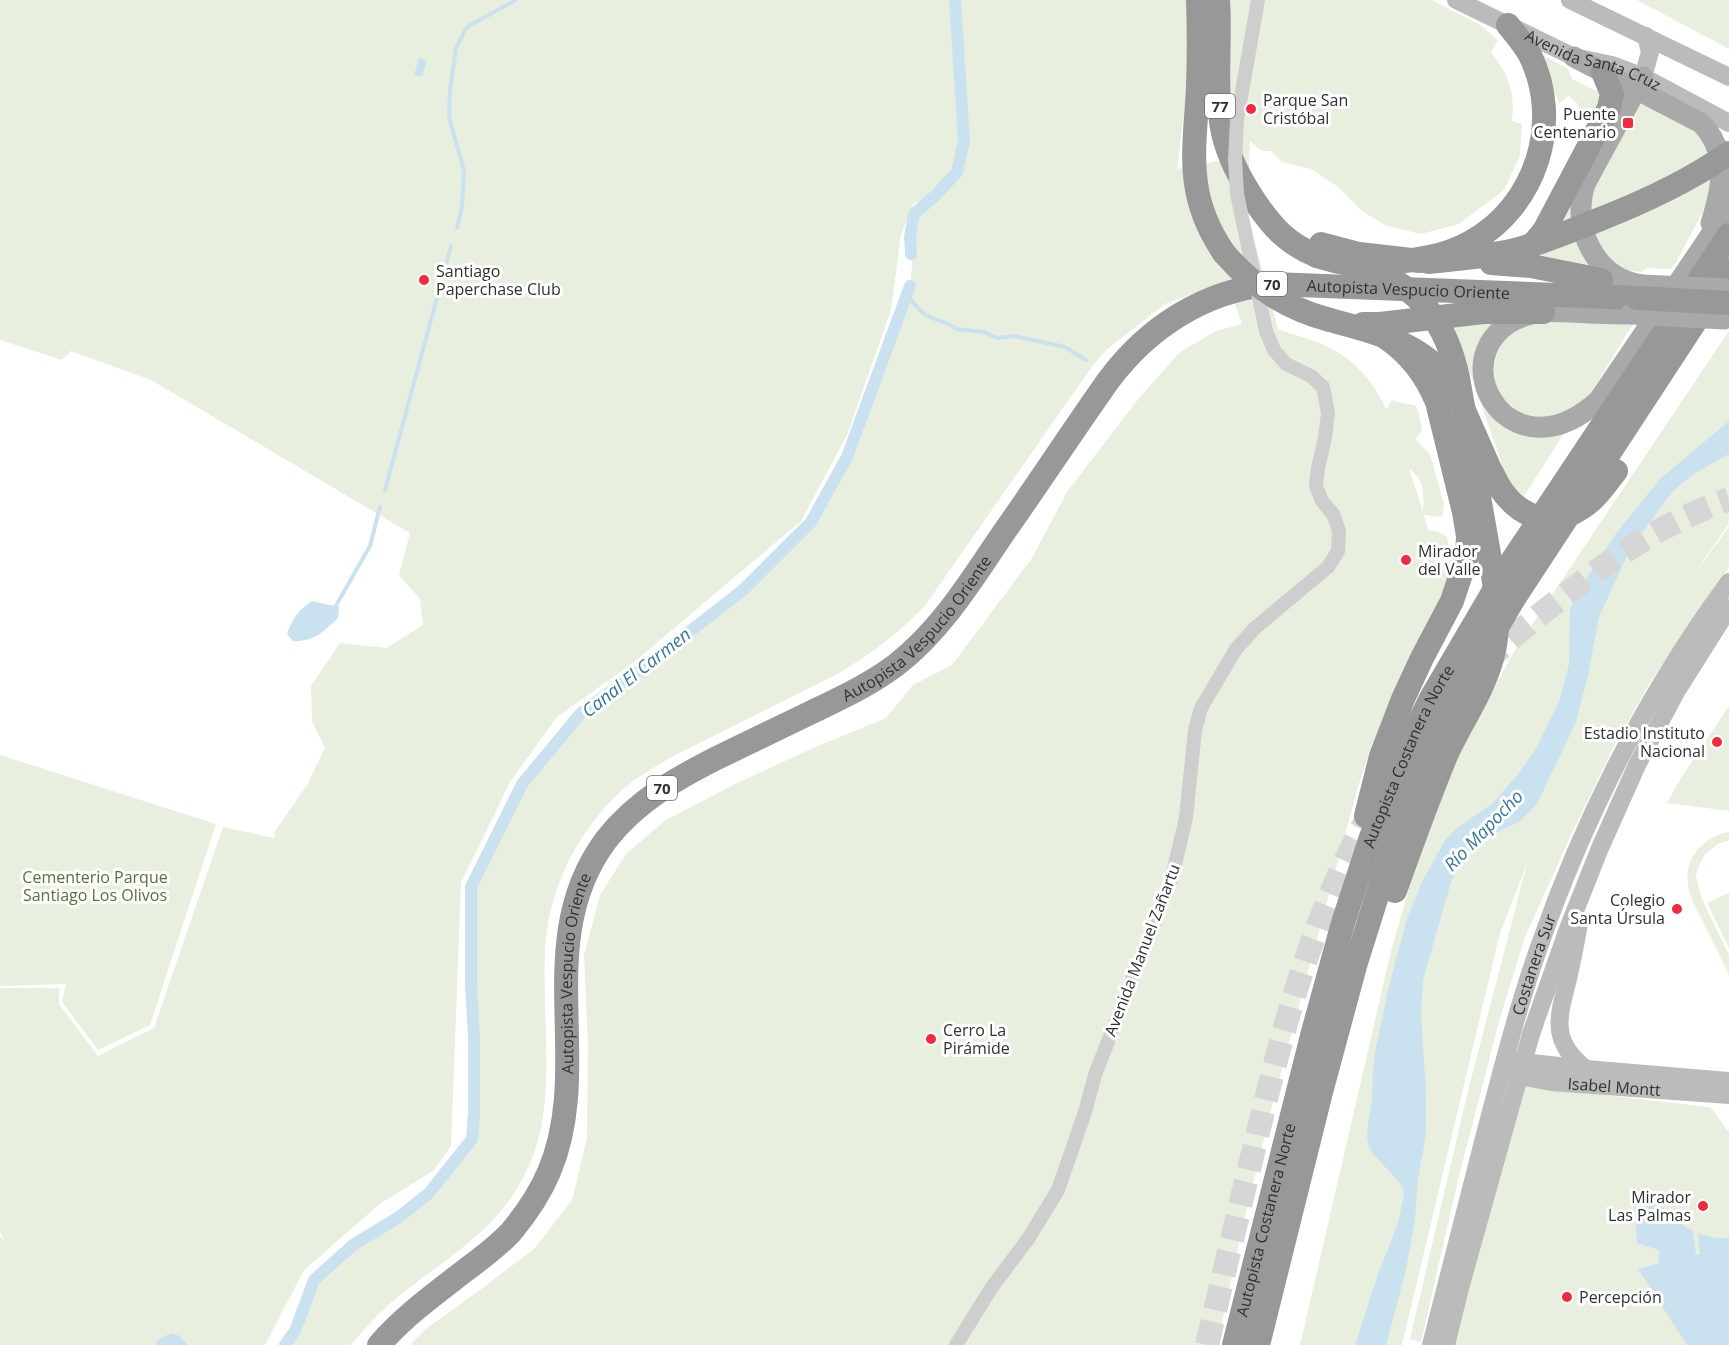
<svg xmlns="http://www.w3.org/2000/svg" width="1729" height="1345" font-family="'Open Sans',sans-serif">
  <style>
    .green { fill: #e8efdf; fill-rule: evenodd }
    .water { fill: #cae2ef }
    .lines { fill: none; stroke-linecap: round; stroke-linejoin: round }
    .stream { stroke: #cae2ef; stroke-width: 4 }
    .canal { stroke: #cae2ef; stroke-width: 12 }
    .highway-tunnel { stroke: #d6d6d6; stroke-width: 24; stroke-dasharray: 24 12; stroke-linecap: butt }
    .street { stroke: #cecece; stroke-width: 14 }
    .secondary { stroke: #bbb; stroke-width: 18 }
    .primary { stroke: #a9a9a9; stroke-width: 21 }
    .highway { stroke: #989898; stroke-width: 24 }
    .street-bridge { stroke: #cecece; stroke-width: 14 }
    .primary-bridge { stroke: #a9a9a9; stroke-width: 21 }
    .highway-bridge { stroke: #989898; stroke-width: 24 }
    .poi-dot { fill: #f12a3f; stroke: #fff; stroke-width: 2 }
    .labels { text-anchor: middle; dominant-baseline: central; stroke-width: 6; stroke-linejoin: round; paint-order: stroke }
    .shield { fill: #fff; stroke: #6f6f6f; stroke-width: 1.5 }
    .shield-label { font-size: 15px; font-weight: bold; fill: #313131 }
    .street-label { font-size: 16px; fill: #313131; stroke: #fff }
    .poi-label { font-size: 16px; fill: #313131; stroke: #fff; text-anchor: start }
    .park-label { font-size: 16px; fill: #56713b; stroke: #fff }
    .water-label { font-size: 18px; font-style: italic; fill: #38779a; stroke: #fff }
  </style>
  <rect width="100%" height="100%" fill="#fff"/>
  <path class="green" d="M0 0H1186L1189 71 1177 169 1229 159 1230 0H1432L1480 25 1498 40 1491 52C1509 77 1515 89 1512 121L1522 124 1520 155 1504 190 1459 224 1421 234 1387 226 1363 212 1337 186 1311 169 1282 162 1271 151H1262L1250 141 1247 213 1278 329C1294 335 1311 339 1326 346 1353 358 1375 383 1386 409L1392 400 1401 403 1415 405 1419 413 1422 431 1415 439 1430 454 1444 504 1442 517 1424 515 1428 530 1439 532 1447 537 1452 565 1439 605 1401 677 1371 747 1358 787 1272 1106 1243 1225 1217 1345H410L427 1328 484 1287 535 1248 572 1200 587 1138 588 1043 584 955 600 895 626 854 666 820 735 784 811 749 886 718 913 685 952 665 1032 558 1067 492 1139 398 1180 352 1216 331 1242 324 1227 281 1165 304 1106 350 1093 365 924 607 903 627 876 649 843 671 679 753C658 765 636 777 619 793 576 834 548 891 545 950 544 978 545 1005 546 1032 547 1080 548 1127 527 1170 496 1235 442 1259 392 1302 376 1315 364 1330 351 1345H290L298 1332 317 1282 356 1248 402 1221 432 1196 476 1140 478 1113V1038L475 984V888L526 786 584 716 650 667 745 593 814 525 851 458 910 295 915 218 931 204 914 202 901 235 891 310 847 435 801 521 633 663 557 717 510 782 461 883 451 1146 433 1171 381 1203 304 1270 265 1345H188L180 1336 159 1339 155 1345H0V1236L5 1241 0 1233V988H59V1004L98 1056 154 1028 223 827 274 838 275 831 307 785 325 748 312 721 311 686 340 643 386 648 423 625 420 599 399 575 410 533 151 380 71 351 62 360 0 340ZM1409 469C1424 478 1424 494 1423 511Z
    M1637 0H1729V49Z
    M1543 55 1568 69 1572 79 1601 93 1603 101 1590 123 1582 118 1577 103 1569 96 1559 103 1549 77Z
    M1646 104 1708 138 1712 195 1675 264 1670 269 1648 268 1641 272 1624 270 1601 256 1587 198 1637 105Z
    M1571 206 1600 271 1540 257 1554 239Z
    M1510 315 1476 367 1535 436 1565 432 1524 496 1511 484 1504 470 1472 378 1446 321Z
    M1530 322H1603L1632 325 1592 392 1579 407 1548 419 1520 414 1499 394 1495 380 1494 367 1496 355 1503 341Z
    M1729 331V523L1687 585 1729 526V567L1651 681 1615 744 1571 835 1525 937 1500 1018 1459 1176 1421 1342 1410 1339 1468 1091 1527 864 1500 933 1402 1345H1300L1391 951 1412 878 1430 827 1451 774 1472 728 1515 650Z
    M1729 706V811L1667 803 1681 778Z
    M0 755 216 824 150 1025 98 1050 62 1002 66 984 0 986Z
    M1729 832V840L1718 844 1705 854 1698 868 1696 876 1701 897 1729 955V975C1721 958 1712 941 1704 924 1698 912 1690 899 1688 885 1684 858 1704 836 1729 832Z
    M1729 893V948L1707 903Z
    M1526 1086 1709 1107 1712 1109 1727 1130H1729V1345H1451L1522 1089Z"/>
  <path class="water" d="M419 58 427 61 422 77 414 75Z
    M1729 421V454L1694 474 1673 491 1629 551 1599 617 1589 671 1576 722 1537 804 1519 822 1484 838 1475 846 1463 857 1451 882 1423 980 1421 1016 1426 1091V1134L1418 1180 1415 1221 1405 1274 1386 1345H1355L1378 1274 1398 1223 1402 1204 1404 1192 1399 1182 1374 1155 1369 1147 1367 1138 1368 1124 1372 1099 1373 1066 1376 1047 1389 986 1407 918 1423 880 1445 840 1457 828 1492 804 1519 773 1536 749 1560 699 1569 664 1570 608 1591 571 1617 532 1660 479Z
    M312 601 339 607 338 618C323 632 314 642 293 641L287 634C292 619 299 609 312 601Z
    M1633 1187 1652 1191C1662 1210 1675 1221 1693 1231L1696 1255 1700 1254 1698 1234 1717 1238H1729V1345H1687L1638 1269 1659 1263V1250L1637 1243Z
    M171 1333 180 1336 188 1345H155L159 1339Z"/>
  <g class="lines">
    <path class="stream" d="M457 228 462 207 464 171 449 117 450 90 456 48 467 27 516 0
      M906 294C912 300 917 308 923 313 933 321 947 320 956 329L984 332 997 338 1015 336 1065 347 1086 360
      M385 490 451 246
      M334 609 370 546 380 507"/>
    <path class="canal" d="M911 254 910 237 914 214 936 195 957 172 964 141 955 0
      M285 1345 295 1331 314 1280 353 1245 399 1217 429 1193 472 1139 474 1113V1038L471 984V887L522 784 581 713 648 664 743 590 811 522 847 457 910 286"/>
    <path class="highway-tunnel" d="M1484 664C1509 639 1536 617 1564 596 1619 553 1663 523 1729 499
      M1207 1345C1223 1277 1239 1209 1256 1141 1284 1023 1315 905 1378 800"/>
    <path class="street" d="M1237 120 1258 0
      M956 1345 992 1287 1028 1239 1058 1190 1085 1112 1095 1075 1172 877 1186 818 1195 730 1201 708 1236 649 1255 628 1328 567 1338 551 1339 531 1333 514 1322 501 1316 486 1318 468 1325 438 1328 413 1323 387 1311 376 1286 364 1274 350 1266 331"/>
    <g class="secondary">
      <path id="s1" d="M1456 0 1574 57 1612 65 1643 77 1729 123"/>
      <path d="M1570 0 1729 77"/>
      <path d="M1643 77 1650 52 1646 36"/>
      <path d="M1579 923C1576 942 1572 961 1568 979 1558 1018 1550 1041 1586 1069"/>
      <path d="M1513 1059 1523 1062 1586 1069 1729 1081"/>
      <path id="s2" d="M1509 1074 1551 1082 1729 1095"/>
      <path id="s3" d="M1431 1345C1448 1276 1466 1207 1484 1138 1501 1074 1517 1009 1539 947 1584 818 1648 692 1729 582"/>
      <path d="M1446 1345 1460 1288 1531 1034 1569 926 1600 848 1637 765 1676 692 1729 608"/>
    </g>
    <path class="primary" d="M1574 57 1701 123C1729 152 1723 186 1711 223
      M1642 285C1594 278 1571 227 1585 184L1643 77
      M1631 314C1611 314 1591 313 1571 312 1559 312 1546 310 1534 313 1429 340 1504 487 1599 400L1729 208"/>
    <g class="highway">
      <path d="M1198 0C1199 29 1199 59 1198 88 1194 153 1185 196 1224 253"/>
      <path d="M1218 0C1221 43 1214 91 1223 133 1229 159 1241 181 1256 203 1273 228 1288 244 1317 256"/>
      <path d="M1321 244 1359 254 1420 261"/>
      <path d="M1525 254 1544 231 1609 108 1612 94 1603 72"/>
      <path d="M1405 261C1428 258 1450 254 1471 242 1536 206 1563 122 1530 55 1524 44 1516 35 1508 25"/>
      <path d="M1330 320C1378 333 1430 345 1456 392L1489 467 1500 488"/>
      <path d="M1363 324H1380L1483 312H1543"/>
      <path d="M1366 816 1381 756 1403 699 1422 658 1452 601 1467 556 1468 536 1464 512 1437 402C1426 375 1409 353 1385 337"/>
      <path id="s4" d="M379 1345C404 1316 436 1293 467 1269 482 1258 498 1246 511 1232 526 1214 540 1193 549 1172 595 1064 530 942 606 840 637 800 680 776 725 754 754 740 783 726 812 712 841 698 871 684 896 665 941 630 971 581 1002 535 1038 484 1072 432 1108 381 1148 327 1204 291 1272 284L1637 298"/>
      <path id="s5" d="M1234 1345 1313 1032 1343 923 1371 837 1415 731 1431 698 1506 570 1729 235"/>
      <path d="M1258 1345 1321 1092 1355 966 1393 845 1424 764 1436 736 1464 684 1513 600 1729 270"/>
    </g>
    <path class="street-bridge" d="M1237 120 1235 159 1237 194 1266 331"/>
    <path class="primary-bridge" d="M1642 285 1729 289
      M1631 314 1724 319"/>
    <path class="highway-bridge" d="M1224 253C1253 287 1287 309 1330 320
      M1317 256C1336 262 1356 265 1375 272 1424 290 1448 330 1458 378L1494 582C1497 605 1499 628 1494 650 1486 689 1460 723 1445 758 1427 802 1411 846 1395 891
      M1428 262C1457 259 1486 257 1515 250 1543 243 1570 231 1598 220 1644 202 1688 182 1729 153
      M1491 263 1531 266 1601 280
      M1637 298 1729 303
      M1500 488C1524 523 1559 529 1592 500 1601 492 1608 481 1616 471"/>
  </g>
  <g class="poi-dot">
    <circle cx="1251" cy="109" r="6"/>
    <rect x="1622" y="117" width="12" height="12" rx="3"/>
    <circle cx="424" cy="280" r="6"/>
    <circle cx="1406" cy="560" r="6"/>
    <circle cx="1717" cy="742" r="6"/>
    <circle cx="1677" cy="909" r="6"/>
    <circle cx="931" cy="1039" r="6"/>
    <circle cx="1703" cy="1206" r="6"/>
    <circle cx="1567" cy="1297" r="6"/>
  </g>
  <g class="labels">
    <g class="shield">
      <rect x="1205" y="94" width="30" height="24" rx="4.5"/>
      <rect x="1257" y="272" width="30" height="24" rx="4.5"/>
      <rect x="647" y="776" width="30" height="24" rx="4.5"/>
    </g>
    <g class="shield-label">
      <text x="1220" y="106">77</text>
      <text x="1272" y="284">70</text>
      <text x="662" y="788">70</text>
    </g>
    <g class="street-label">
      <text stroke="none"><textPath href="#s1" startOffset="150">Avenida Santa Cruz</textPath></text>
      <text stroke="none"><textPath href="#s4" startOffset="1617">Autopista Vespucio Oriente</textPath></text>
      <text stroke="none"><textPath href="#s4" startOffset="969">Autopista Vespucio Oriente</textPath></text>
      <text stroke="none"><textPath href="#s5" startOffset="615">Autopista Costanera Norte</textPath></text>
      <text transform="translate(1142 950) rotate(-69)">Avenida Manuel Zañartu</text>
      <text stroke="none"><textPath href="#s3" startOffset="394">Costanera Sur</textPath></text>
      <text stroke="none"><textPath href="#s4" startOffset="447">Autopista Vespucio Oriente</textPath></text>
      <text stroke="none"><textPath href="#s2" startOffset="106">Isabel Montt</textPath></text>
      <text stroke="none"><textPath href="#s5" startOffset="129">Autopista Costanera Norte</textPath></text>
    </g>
    <g class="poi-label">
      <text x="1263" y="100">Parque San<tspan x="1263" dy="18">Cristóbal</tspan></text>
      <text x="1616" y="114" text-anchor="end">Puente<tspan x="1616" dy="18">Centenario</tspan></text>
      <text x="436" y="271">Santiago<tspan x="436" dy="18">Paperchase Club</tspan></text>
      <text x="1418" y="551">Mirador<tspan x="1418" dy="18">del Valle</tspan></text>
      <text x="1705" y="733" text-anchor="end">Estadio Instituto<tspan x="1705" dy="18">Nacional</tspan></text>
      <text x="1665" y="900" text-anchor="end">Colegio<tspan x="1665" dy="18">Santa Úrsula</tspan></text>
      <text x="943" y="1030">Cerro La<tspan x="943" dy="18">Pirámide</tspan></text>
      <text x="1691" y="1197" text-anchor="end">Mirador<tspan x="1691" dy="18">Las Palmas</tspan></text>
      <text x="1579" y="1297">Percepción</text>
    </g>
    <g class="park-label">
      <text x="95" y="877">Cementerio Parque<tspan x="95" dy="18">Santiago Los Olivos</tspan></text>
    </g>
    <g class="water-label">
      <text transform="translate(636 672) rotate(-38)">Canal El Carmen</text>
      <text transform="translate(1483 830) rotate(-46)">Río Mapocho</text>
    </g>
  </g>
</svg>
